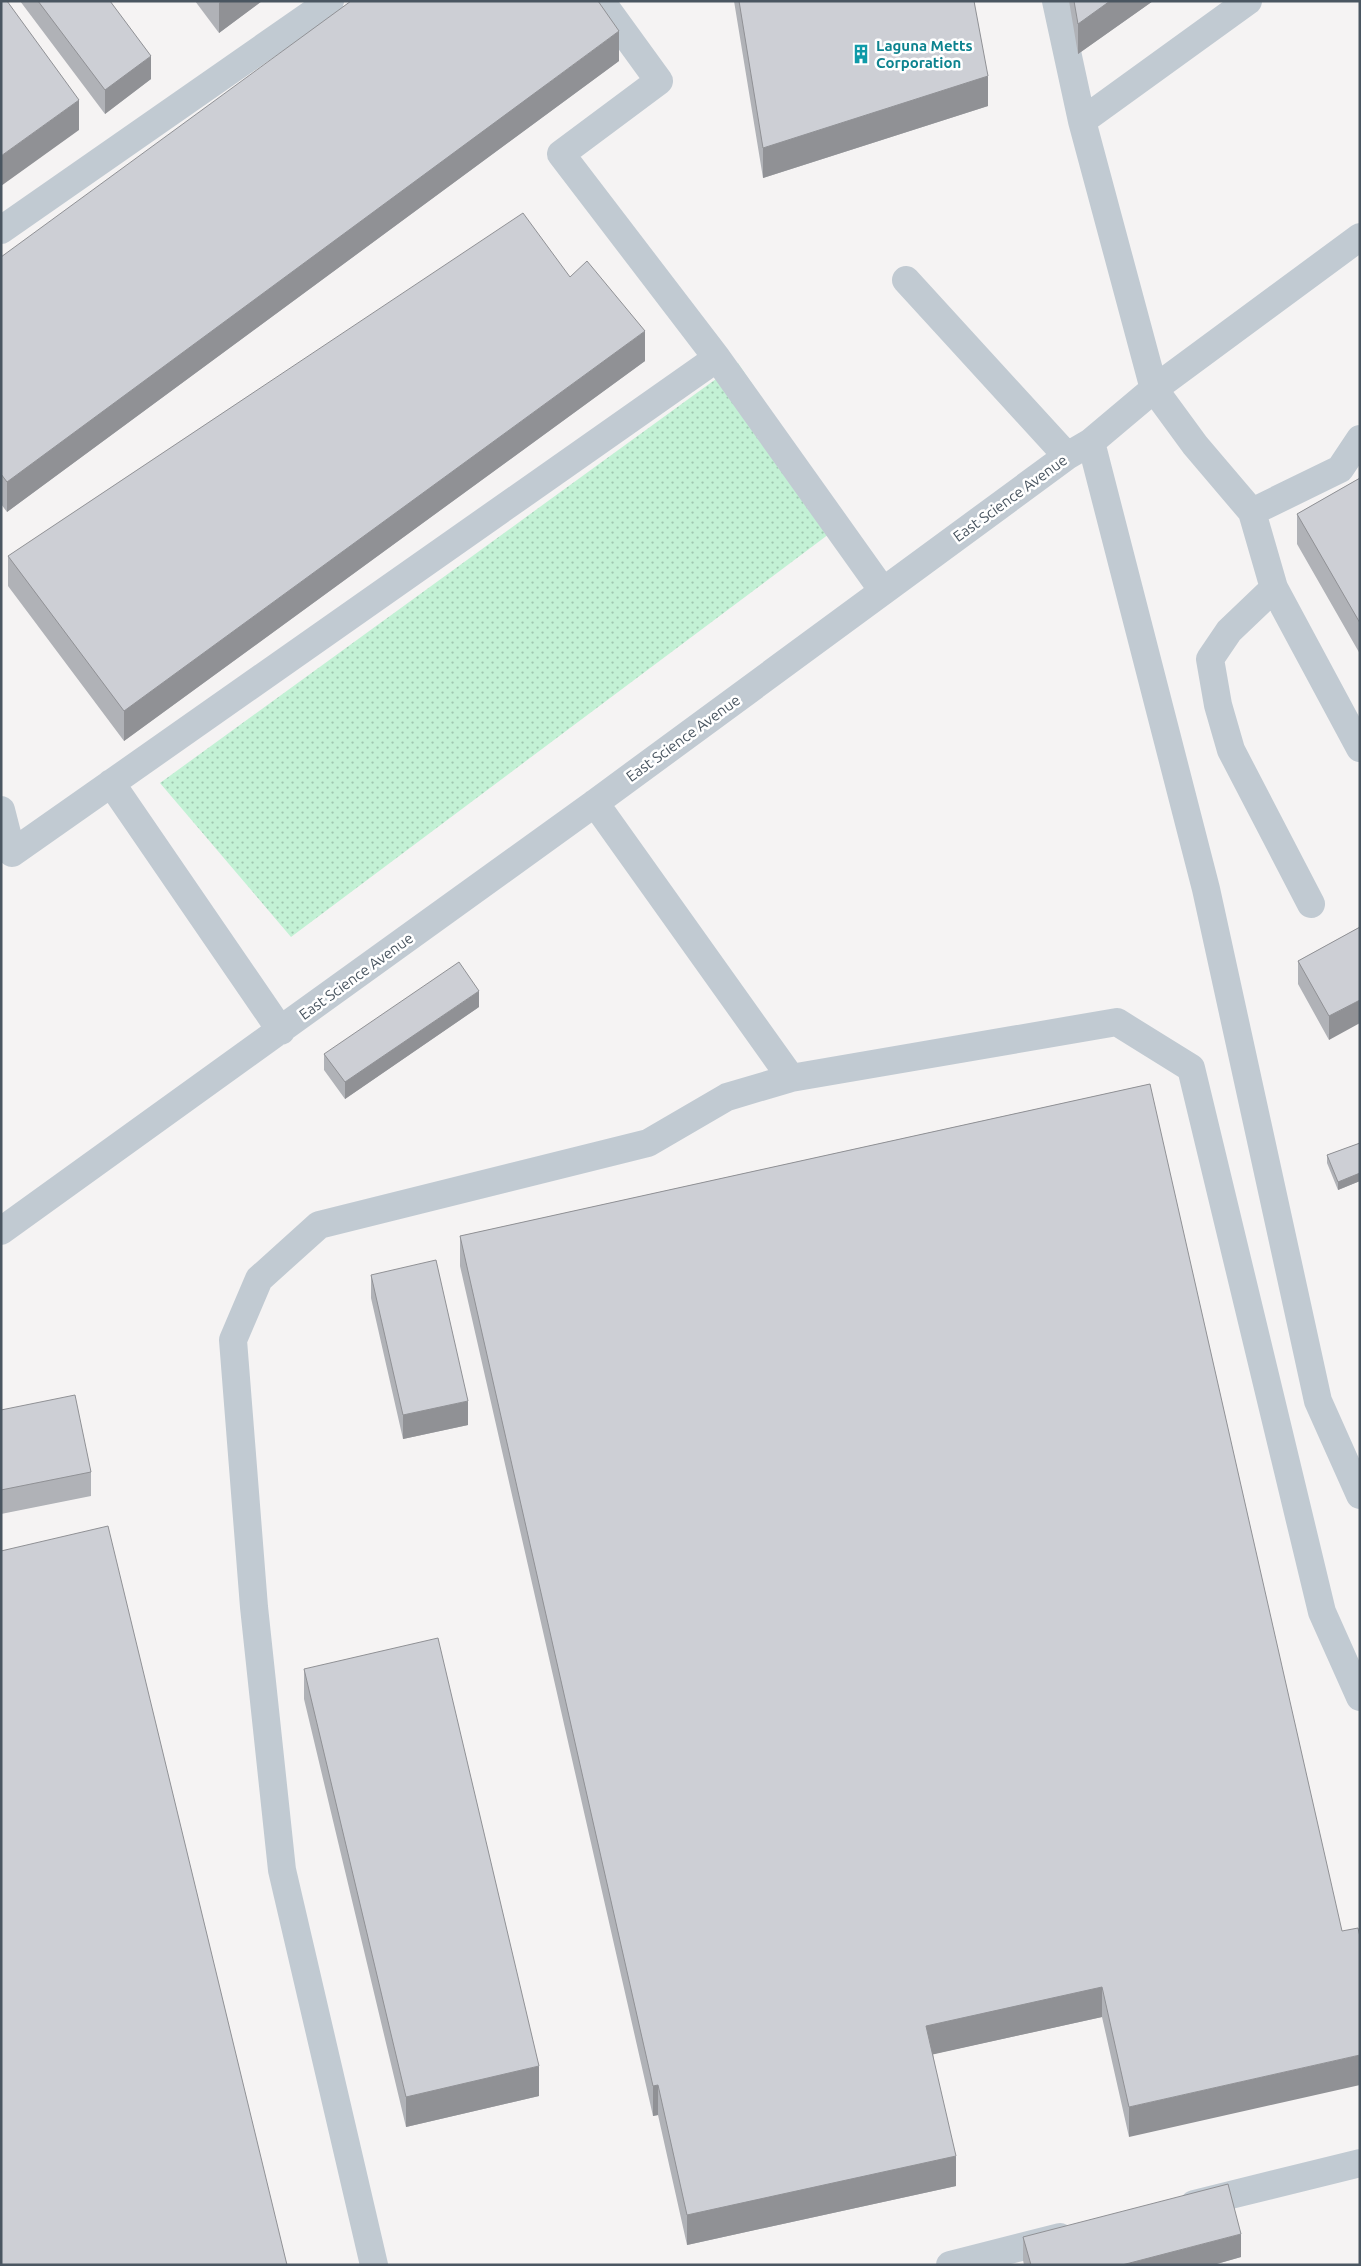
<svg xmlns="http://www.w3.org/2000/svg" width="1361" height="2266" font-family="Ubuntu,sans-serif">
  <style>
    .grass { fill: url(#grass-dots) }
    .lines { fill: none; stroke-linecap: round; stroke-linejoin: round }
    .minor { stroke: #c1cad2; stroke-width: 28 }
    .wall { fill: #b0b2b7 }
    .shaded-wall { fill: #909195 }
    .building { fill: #cdcfd5; stroke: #909195 }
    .labels { text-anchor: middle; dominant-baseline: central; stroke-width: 5; stroke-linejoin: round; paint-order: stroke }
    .culture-label { font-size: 15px; font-weight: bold; fill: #0d838f; stroke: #fff; text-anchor: start }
    .street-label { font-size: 15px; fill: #4a5661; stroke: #fff }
  </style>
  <defs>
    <pattern id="grass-dots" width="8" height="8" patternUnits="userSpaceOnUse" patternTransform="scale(1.25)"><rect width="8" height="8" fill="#c3f1d5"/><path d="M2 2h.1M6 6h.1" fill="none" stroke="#a0c6b0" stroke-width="1.8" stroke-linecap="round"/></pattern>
  </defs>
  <rect width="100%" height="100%" fill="#f5f3f3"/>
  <path class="grass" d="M738 363 845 522 291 937 160 783Z"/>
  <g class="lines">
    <path class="minor" d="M601 1 659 81 561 154 717 358 883 591
      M1056 1 1082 121 1154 389 1195 445 1252 512 1274 588 1229 631 1210 659 1218 705 1231 750 1311 904
      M1082 121 1248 1
      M1 230 330 1
      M906 280 1067 456
      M1091 442 1206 889 1318 1401 1360 1495
      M1252 512 1340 469 1360 439
      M1274 588 1360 748
      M111 783 281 1031
      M595 803 791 1078
      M1 810 12 853 717 358
      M1 1231 595 803 1067 456 1091 442 1154 389 1360 237
      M1194 2204 1360 2163
      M374 2265 282 1870 254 1607 233 1340 259 1279 319 1225 648 1143 727 1097 791 1078 1117 1022 1191 1068 1322 1612 1360 1697
      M950 2265 1060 2237"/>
  </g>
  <path class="wall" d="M20 1H110L151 79 105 114Z
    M195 1H262L219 33Z
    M734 1H974L988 106 763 178Z
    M1069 1H1153L1078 54Z
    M619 61 7 512 1 504V257Z
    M570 277 645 361 124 741 8 586V556Z
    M1360 478V654L1297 544V514Z
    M1360 927 1329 1040 1298 984V961Z
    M479 1007 345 1099 324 1070V1054Z
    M1150 1084 1129 2137 1102 2017 933 2054 956 2186 687 2245 658 2115 653 2116 460 1266V1236Z
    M1360 1143V1181L1338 1190 1327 1163V1155Z
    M371 1275 468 1425 403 1439 371 1298Z
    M1 1410 91 1472V1496L1 1514Z
    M304 1669 539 2096 406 2127 304 1699Z
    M1023 2237 1241 2257 1213 2265H1024L1023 2260Z"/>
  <path class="shaded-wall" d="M221 1H262L219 33V3Z
    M1110 1H1153L1078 54V24Z
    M619 31V61L7 512V482Z
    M151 56V79L105 114V90Z
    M988 76V106L763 178V148Z
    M79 100V130L1 186V156Z
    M645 331V361L124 741V711Z
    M479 991V1007L345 1099V1082Z
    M1360 1000V1023L1329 1040V1016Z
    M1360 1173V1181L1338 1190V1182Z
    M468 1401V1425L403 1439V1415Z
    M1102 1987V2017L926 2056V2026Z
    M1360 2055V2085L1129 2137V2107Z
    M539 2066V2096L406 2127V2097Z
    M658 2085V2115L653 2116V2086Z
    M956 2156V2186L687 2245V2215Z
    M1241 2234V2257L1213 2265H1122Z"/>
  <path class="building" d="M1 1H7L79 100 1 156Z
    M38 1H110L151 56 105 90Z
    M351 1H598L619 31 7 482 1 474V257Z
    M739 1H974L988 76 763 148Z
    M1074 1H1110L1078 24Z
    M523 213 570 277 587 261 645 331 124 711 8 556Z
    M1360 478V623L1297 514Z
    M1360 927V1000L1329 1016 1298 961Z
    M459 962 479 991 345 1082 324 1054Z
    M1150 1084 1342 1931 1358 1928 1360 1937V2055L1129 2107 1102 1987 926 2026 956 2156 687 2215 658 2085 653 2086 460 1236Z
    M1360 1143V1173L1338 1182 1327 1155Z
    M436 1260 468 1401 403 1415 371 1275Z
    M75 1395 91 1472 1 1490V1410Z
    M108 1526 287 2265H1V1551Z
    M438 1638 539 2066 406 2097 304 1669Z
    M1228 2184 1241 2234 1122 2265H1031L1023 2237Z"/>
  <defs>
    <symbol id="building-bare" viewBox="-9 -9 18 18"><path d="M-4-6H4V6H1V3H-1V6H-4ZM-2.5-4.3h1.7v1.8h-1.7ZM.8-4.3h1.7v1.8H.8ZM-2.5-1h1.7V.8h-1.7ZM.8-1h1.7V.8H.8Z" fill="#0f9aa8" stroke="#fff" stroke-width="2.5" paint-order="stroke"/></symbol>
  </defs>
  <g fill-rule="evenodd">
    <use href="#building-bare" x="847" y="40" width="28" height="28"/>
  </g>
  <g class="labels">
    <g class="culture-label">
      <text x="876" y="45">Laguna Metts<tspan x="876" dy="17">Corporation</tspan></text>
    </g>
    <g class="street-label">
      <text transform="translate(1010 498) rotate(-36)">East Science Avenue</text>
      <text transform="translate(683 738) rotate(-36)">East Science Avenue</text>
      <text transform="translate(356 976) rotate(-36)">East Science Avenue</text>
    </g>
  </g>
  <rect width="1361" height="2266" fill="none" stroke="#4a5661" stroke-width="5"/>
</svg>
